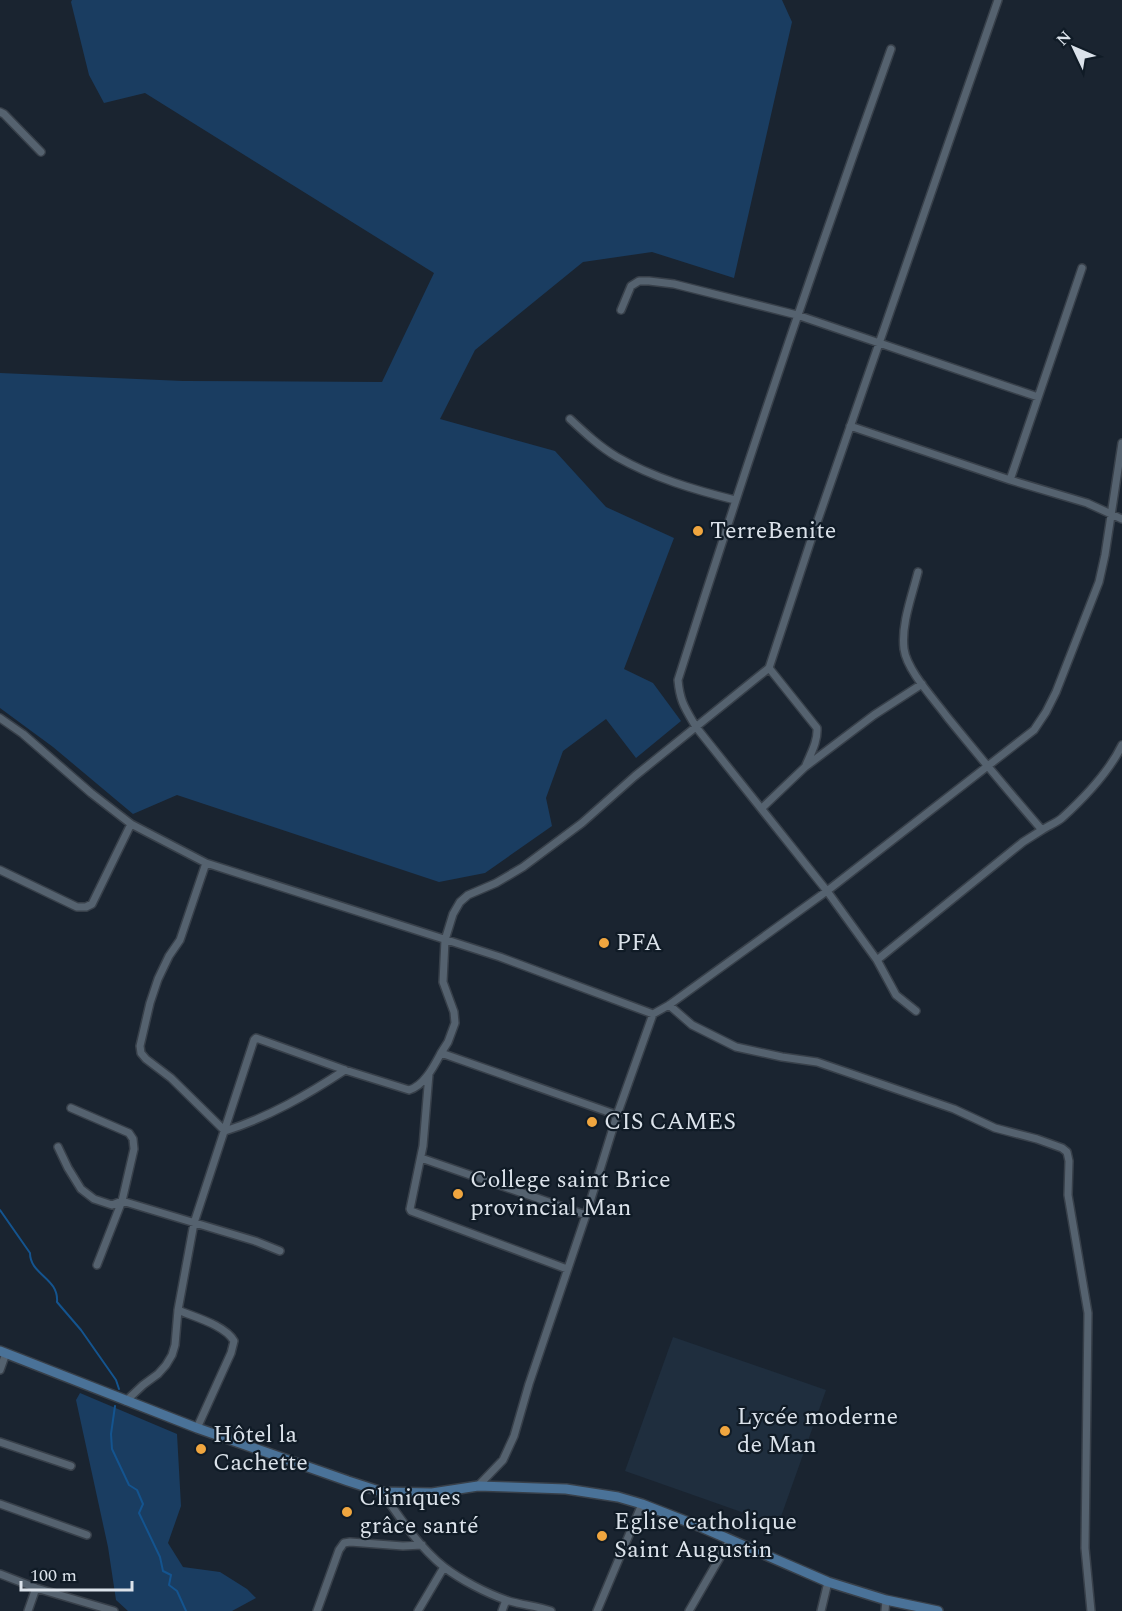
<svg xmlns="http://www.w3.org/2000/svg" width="1122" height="1611" font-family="Spectral,serif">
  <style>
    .built { fill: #1f2e3e }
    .green { fill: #1a3d61 }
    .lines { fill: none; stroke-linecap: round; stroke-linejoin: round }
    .stream { stroke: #14548f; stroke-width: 2 }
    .minor-casing { stroke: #38404a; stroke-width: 10 }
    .secondary-casing { stroke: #38404a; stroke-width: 12 }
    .minor { stroke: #55626f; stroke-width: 7 }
    .secondary { stroke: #4a7298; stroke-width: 9 }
    .poi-dot { fill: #f0a63f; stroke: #101b26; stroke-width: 2 }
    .labels { text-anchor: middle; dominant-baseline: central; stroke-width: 4.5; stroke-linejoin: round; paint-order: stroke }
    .poi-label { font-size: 24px; fill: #dbe2ea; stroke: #101b26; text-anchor: start }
  </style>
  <rect width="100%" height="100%" fill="#1a2430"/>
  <path class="built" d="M673 1337 826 1390 778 1525 625 1471Z"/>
  <path class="green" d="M72 0H782L792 22 734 278 652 252 583 262 475 350 440 419 555 451 606 507 674 538 624 669 653 683 681 721 636 758 606 719 563 751 546 798 552 826 485 873 439 882 177 795 133 814 53 747 0 708V373L183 381 382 382 434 273 145 93 104 103 89 75 71 2Z
    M80 1393 177 1434 181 1506 168 1543 183 1567 220 1572 247 1589 256 1598 232 1611H128L116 1600 108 1547 76 1400Z"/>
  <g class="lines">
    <path class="stream" d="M0 1210 30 1253C30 1275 59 1278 57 1302L81 1330 116 1380 119 1389
      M115 1406 111 1434 112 1449 129 1485 137 1490 143 1504 139 1513 160 1557 163 1571 171 1575 169 1585 177 1591 186 1611"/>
    <defs>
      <path id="minor" d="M891 49C816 258 745 468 678 680 680 702 685 708 696 727L827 891 877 960 896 995 916 1011
        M0 112 4 114 41 152
        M621 310 631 286 639 281H649L674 284 797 315 1038 397
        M570 419C585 433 600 447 617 457 654 478 695 490 735 500
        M850 426 1010 480 1087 503 1122 519
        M1010 480 1082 268
        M769 668 817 728C818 741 811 753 806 765
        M0 718 23 734 91 793 131 824 206 863 500 957 653 1014
        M762 808 805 767 874 715 922 684
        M1042 830C1048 826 1056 823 1062 818 1084 798 1109 772 1122 745
        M206 863 180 940 169 956 158 979 150 1003 140 1046 141 1053 146 1059 171 1078 225 1131C269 1117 307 1095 345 1070
        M0 870 77 907H86L92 904 131 824
        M877 960 1023 842 1042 830C1010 793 979 756 948 718 935 700 907 671 904 649 901 624 912 596 918 572
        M669 1005 692 1025 736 1047 782 1057 817 1062 954 1109 995 1128 1037 1139 1062 1148 1067 1152 1069 1161 1068 1195 1088 1313 1085 1548 1091 1611
        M441 1053 448 1042 455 1023 454 1012 443 982 445 940 453 914 460 902 468 895 496 883 523 867 582 823 635 776 769 668 813 534 998 0
        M429 1074 423 1146 410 1209 411 1211 567 1269
        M71 1108 129 1133 133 1139 134 1149 122 1201 97 1265
        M58 1147 68 1168 81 1189 94 1199 112 1205 122 1201 255 1241 280 1251
        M421 1158 586 1215
        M178 1310C194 1317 225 1325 234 1341L231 1353 197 1428
        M0 1370 6 1353
        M126 1401 143 1385 158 1374 166 1365 172 1355 175 1345 178 1310 194 1223 254 1040 256 1038 345 1070 409 1090C424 1086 434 1066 441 1053L617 1115
        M0 1442 71 1466
        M478 1486 503 1460 514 1436 529 1384 586 1215 617 1115 653 1014 669 1005 827 891 1034 730 1046 712 1056 692 1099 582 1105 555 1122 443
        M382 1492C400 1518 419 1547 444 1567 461 1580 486 1593 506 1600 521 1605 537 1606 551 1611
        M0 1504 87 1535
        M0 1574 36 1588 114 1611
        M28 1611 36 1588
        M317 1611 339 1550 344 1543 350 1542 403 1546 422 1545
        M418 1611 444 1567
        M502 1611 506 1600
        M597 1611 642 1504
        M689 1611 730 1540
        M821 1611 828 1582
        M885 1611 886 1600"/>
      <path id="secondary" d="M0 1351 197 1428 348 1481 382 1492 432 1493 478 1486 509 1487 566 1489 618 1497 642 1504 701 1527 828 1582 886 1600 938 1611"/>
    </defs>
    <use href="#minor" class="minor-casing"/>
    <use href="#secondary" class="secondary-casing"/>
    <use href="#minor" class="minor"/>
    <use href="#secondary" class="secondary"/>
  </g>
  <g class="poi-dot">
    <circle cx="698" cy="531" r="6"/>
    <circle cx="604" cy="943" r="6"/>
    <circle cx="592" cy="1122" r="6"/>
    <circle cx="458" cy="1194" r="6"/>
    <circle cx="725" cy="1431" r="6"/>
    <circle cx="201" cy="1449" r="6"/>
    <circle cx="347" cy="1512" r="6"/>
    <circle cx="602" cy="1536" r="6"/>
  </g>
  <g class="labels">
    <g class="poi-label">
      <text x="710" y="531">TerreBenite</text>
      <text x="616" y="943">PFA</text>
      <text x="604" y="1122">CIS CAMES</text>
      <text x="470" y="1180">College saint Brice<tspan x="470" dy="28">provincial Man</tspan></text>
      <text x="737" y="1417">Lycée moderne<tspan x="737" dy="28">de Man</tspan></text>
      <text x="213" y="1435">Hôtel la<tspan x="213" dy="28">Cachette</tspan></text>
      <text x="359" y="1498">Cliniques<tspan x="359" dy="28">grâce santé</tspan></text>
      <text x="614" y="1522">Eglise catholique<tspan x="614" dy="28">Saint Augustin</tspan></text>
    </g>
  </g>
  <g transform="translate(1074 48) rotate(314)" stroke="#101b26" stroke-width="4.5" paint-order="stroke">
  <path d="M0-4.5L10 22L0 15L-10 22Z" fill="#dbe2ea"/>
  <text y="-9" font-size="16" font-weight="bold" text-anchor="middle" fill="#dbe2ea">N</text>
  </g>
  <path d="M21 1581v9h111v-9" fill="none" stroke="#dbe2ea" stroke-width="3"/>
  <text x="30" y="1581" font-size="18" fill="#dbe2ea" stroke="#101b26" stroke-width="4.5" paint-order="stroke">100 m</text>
</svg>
